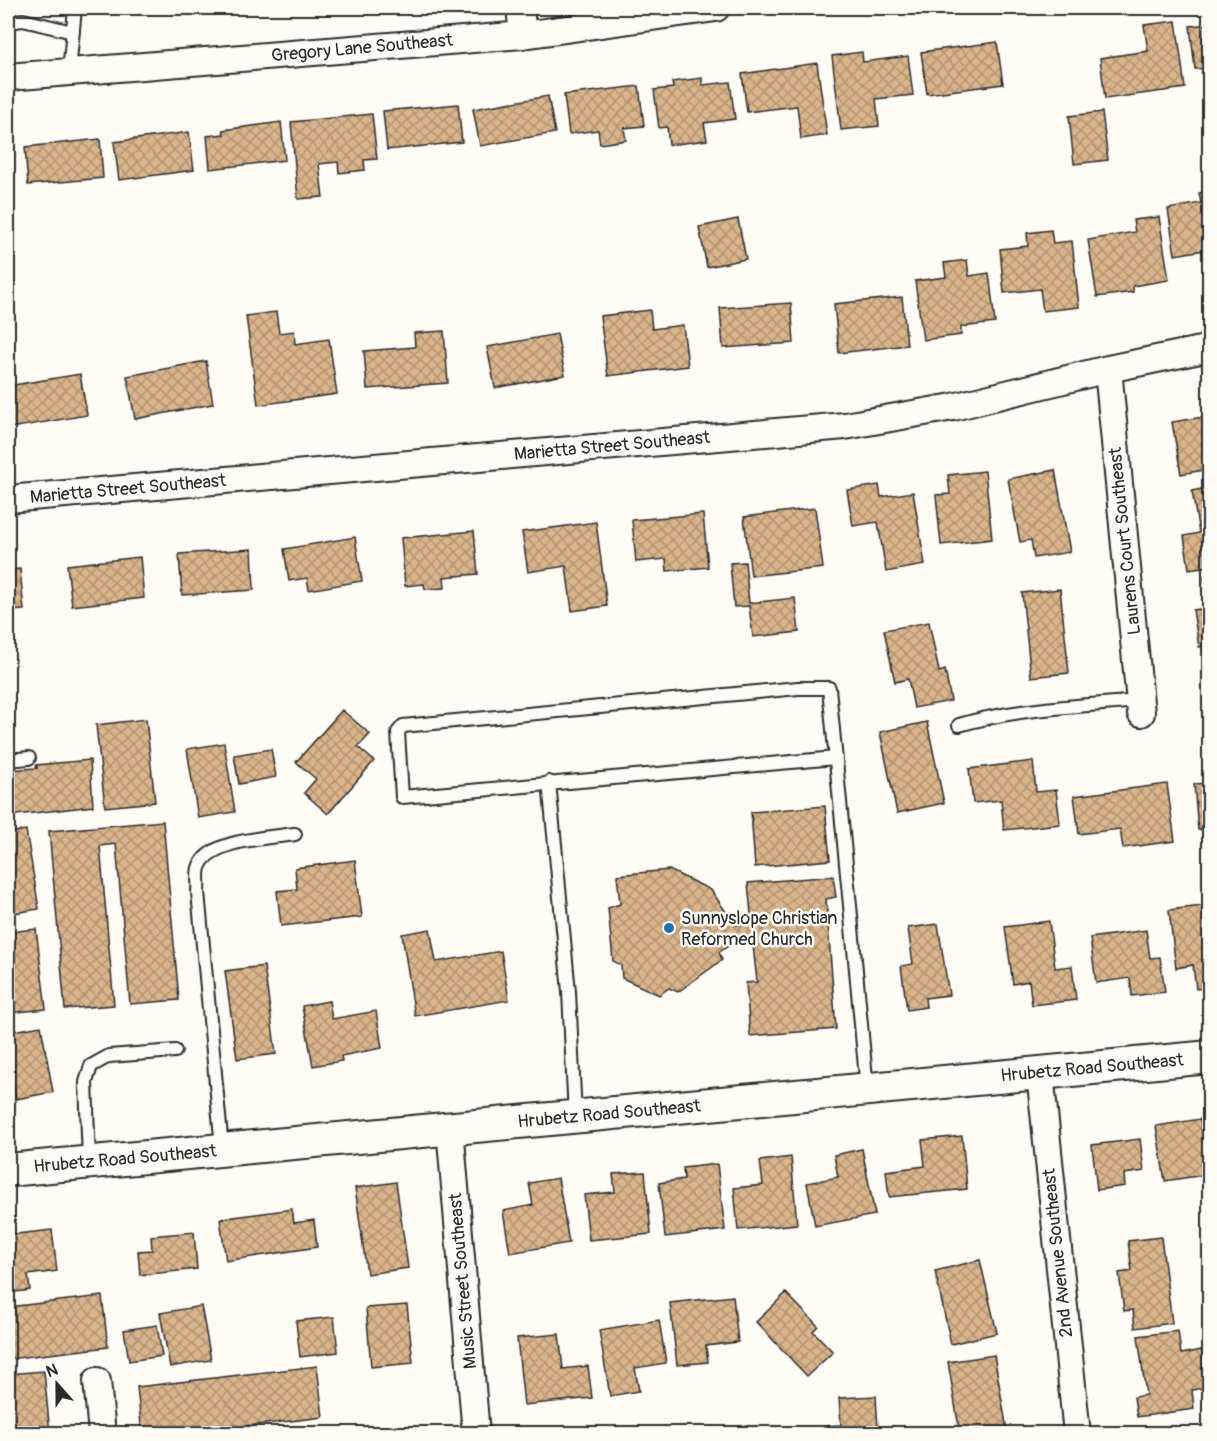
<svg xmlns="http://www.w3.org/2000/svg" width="1217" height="1441" font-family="Pangolin,sans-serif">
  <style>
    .building { fill: url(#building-cross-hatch); stroke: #2b2b2b; stroke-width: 1.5 }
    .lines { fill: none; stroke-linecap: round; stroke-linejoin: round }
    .service-casing { stroke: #2b2b2b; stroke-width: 16 }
    .minor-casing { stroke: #2b2b2b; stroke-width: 30 }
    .tertiary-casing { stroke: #2b2b2b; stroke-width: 36 }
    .service { stroke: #fdfcf7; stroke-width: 12 }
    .minor { stroke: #fdfcf7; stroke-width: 26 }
    .tertiary { stroke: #fdfcf7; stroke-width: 32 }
    .poi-dot { fill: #1f6fb2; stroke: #fdfcf7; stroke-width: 2 }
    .labels { text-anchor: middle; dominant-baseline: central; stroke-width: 5; stroke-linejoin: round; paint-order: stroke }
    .street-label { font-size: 18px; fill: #2b2b2b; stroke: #fdfcf7 }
    .poi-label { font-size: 18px; fill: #2b2b2b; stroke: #fdfcf7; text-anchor: start }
  </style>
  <defs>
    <pattern id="building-cross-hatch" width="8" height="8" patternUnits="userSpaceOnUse" patternTransform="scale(1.5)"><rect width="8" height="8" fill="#dab48b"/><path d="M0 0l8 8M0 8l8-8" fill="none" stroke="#b19372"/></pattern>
  </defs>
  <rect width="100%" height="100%" fill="#fdfcf7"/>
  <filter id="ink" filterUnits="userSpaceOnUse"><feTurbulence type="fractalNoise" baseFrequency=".0167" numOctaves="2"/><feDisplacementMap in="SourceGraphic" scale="12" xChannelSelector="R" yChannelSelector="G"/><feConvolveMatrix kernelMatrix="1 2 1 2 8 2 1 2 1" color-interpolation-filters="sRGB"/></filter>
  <g filter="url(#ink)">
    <path class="building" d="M133 8H176L134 14Z
      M1176 21 1185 88 1105 99 1100 58 1148 51 1144 25Z
      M1210 24V68L1195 69 1190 26Z
      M997 42 1003 84 927 94 921 52Z
      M862 52 863 62 908 56 913 95 876 99 879 126 841 130 832 56Z
      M817 63 827 135 801 139 797 106 747 112 742 74Z
      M702 78V85L730 82 735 119 704 123 707 140 669 145 667 127 659 128 654 90 673 88 672 82Z
      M639 86 644 126 624 128 626 140 600 144 598 130 569 134 564 95Z
      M548 96 555 133 480 146 473 109Z
      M458 104 462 142 387 150 383 111Z
      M1102 112 1108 160 1074 164 1069 116Z
      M372 114 377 159 364 160 365 170 339 173 338 162 319 164 323 197 298 199 291 122Z
      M281 122 285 160 210 169 207 136 224 134 223 130Z
      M189 132 194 170 119 180 114 142Z
      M100 139 103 178 28 185 25 147Z
      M1210 191V249L1175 255 1168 209 1201 203 1199 193Z
      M1159 217 1169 280 1133 286V292L1097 297 1088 240 1135 232 1133 220Z
      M738 219 746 259 707 267 699 227Z
      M1051 230 1053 243 1072 241 1079 307 1043 311 1040 289 1004 293 1000 249 1028 246 1027 233Z
      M967 260 969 276 989 273 995 323 961 327V335L923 340 915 281 946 277 944 263Z
      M902 297 907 345 839 353 834 304Z
      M791 303 794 343 723 348 720 308Z
      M650 310 652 329 683 325 688 366 608 376 600 316Z
      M276 312 279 333 294 331 295 344 329 339 337 394 258 405 246 316Z
      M444 331 448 383 367 389 364 351 415 347 414 333Z
      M557 334 565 375 495 388 487 347Z
      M206 361 213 404 135 419 127 376Z
      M80 374 87 415 11 428 8 407V386Z
      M1210 416V469L1181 474 1172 422Z
      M1055 470 1070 552 1034 558 1031 540 1020 542 1008 479Z
      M985 471 992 539 941 545 936 495 950 494 948 475Z
      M879 485 881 497 913 492 925 565 886 572 878 522 853 526 847 490Z
      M1210 487V566L1189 569 1184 536 1199 533 1192 491Z
      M815 508 823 568 751 576 744 517Z
      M703 514 708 567 667 571 666 559 636 562 632 520Z
      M596 522 607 606 572 611 566 566 528 572 522 532Z
      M474 531 478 574 444 577 445 588 425 589 424 584 405 586 401 538Z
      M355 537 362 581 309 590 307 578 289 581 284 549Z
      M252 549 254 590 182 595 179 554Z
      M140 557 144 598 72 606 67 565Z
      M745 562 749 603 795 598 799 632 753 637 749 606 734 607 730 563Z
      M20 569 24 610 8 611V570Z
      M1210 576V645L1199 647 1193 610 1209 608 1204 577Z
      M1060 589 1069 673 1031 677 1022 593Z
      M929 622 939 672 945 670 951 701 914 708 908 679 895 682 884 630Z
      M342 710 370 734 358 747 374 761 328 814 304 793 316 779 296 762Z
      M146 719 155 802 105 807 96 725Z
      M927 722 944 803 897 813 880 732Z
      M224 743 235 812 198 818 187 749Z
      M271 749 276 777 239 784 234 755Z
      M90 760 93 806 8 816V770L37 768 36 765Z
      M1033 761 1036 792 1056 790 1060 824 1004 830 1001 800 973 803 969 769Z
      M1210 783V829L1198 830 1194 784Z
      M1167 784 1175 841 1123 848 1120 829 1079 834 1074 796Z
      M825 806 830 860 755 867 751 812Z
      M163 821 179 1000 130 1004 116 844 100 846 114 1005 65 1009 49 831Z
      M26 830 39 909 8 914V833Z
      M355 860 362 917 281 926 277 891 297 889 295 868Z
      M669 870 711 890 735 925 752 924 748 883 833 876 836 897 826 899 836 1029 750 1036 746 983 757 982 752 936 742 937 719 952 722 960 678 992 669 988 659 995 622 978 621 965 613 961 608 908 620 904 617 875Z
      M1210 905V987L1196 989 1193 965 1176 968 1169 910Z
      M1049 921 1055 968 1072 966 1076 1000 1032 1005 1029 981 1013 984 1005 927Z
      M938 924 949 995 925 998 926 1007 907 1010 901 966 913 964 908 928Z
      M36 929 46 1009 8 1013V932Z
      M430 929 436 962 501 951 509 1000 415 1016 402 934Z
      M1146 930 1150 958 1160 957 1165 992 1132 996 1130 978 1096 983 1090 938Z
      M264 966 276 1054 237 1059 225 971Z
      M329 1001 332 1019 376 1011 382 1048 341 1056 342 1061 313 1066 302 1006Z
      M41 1026 53 1092 16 1099 8 1054V1032Z
      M1200 1119 1203 1137 1210 1136V1174L1165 1181 1156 1126Z
      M962 1136 967 1189 889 1197 886 1171 925 1166 922 1140Z
      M1140 1139 1144 1171 1124 1174 1125 1186 1097 1190 1092 1145Z
      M862 1149 875 1215 815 1226 807 1183 838 1177 834 1155Z
      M791 1157 797 1224 738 1230 734 1188 763 1185 760 1161Z
      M717 1164 725 1230 665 1237 659 1183 684 1179 683 1168Z
      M645 1172 651 1234 589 1240 584 1195 615 1192 613 1174Z
      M558 1178 569 1243 510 1253 503 1211 533 1205 529 1183Z
      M396 1182 408 1268 367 1274 355 1188Z
      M292 1209 294 1223 314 1220 317 1247 226 1261 220 1219Z
      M52 1230 57 1271 28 1275 30 1290 8 1293V1235Z
      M194 1232 197 1269 140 1275 138 1251 152 1250 151 1236Z
      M1161 1237 1172 1323 1135 1328 1133 1310 1124 1311 1119 1273 1132 1271 1128 1241Z
      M980 1260 997 1333 951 1344 935 1271Z
      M786 1293 818 1326 813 1331 833 1352 807 1376 756 1322Z
      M102 1296 108 1347 8 1359V1307Z
      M733 1296 738 1342 706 1346 708 1362 677 1365 670 1303Z
      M407 1305 413 1363 371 1367 366 1308Z
      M201 1306 211 1360 170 1367 160 1313Z
      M334 1317 338 1352 300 1357 296 1321Z
      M659 1320 666 1363 635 1368 639 1391 610 1396 599 1330Z
      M157 1325 162 1356 129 1361 124 1330Z
      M1178 1331 1181 1354 1202 1350 1208 1387 1192 1390 1194 1409 1137 1417 1134 1397 1146 1395 1138 1336Z
      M559 1334 563 1369 588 1366 592 1398 524 1405 517 1338Z
      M994 1355 1007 1430 986 1434H960L948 1362Z
      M317 1366 323 1417 182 1434H142L137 1387Z
      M44 1371 50 1434H8V1374Z
      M876 1396 878 1430H889V1434H827V1426L841 1425 839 1398Z
      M336 1428V1434H292Z"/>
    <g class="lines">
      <defs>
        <path id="service" d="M8 22 23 20 73 32
          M69 72 75 8
          M959 725C1017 708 1080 706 1140 701
          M836 758 402 797 398 732 403 726 798 688H829C842 822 855 955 867 1089
          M8 760 29 758
          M549 782 569 992 575 1116
          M222 1148 198 892C199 884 197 874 199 868 208 839 270 838 295 834
          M89 1161 86 1082 91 1066 109 1056 175 1051"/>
        <path id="minor" d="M520 8 523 35
          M8 77 523 35 716 8
          M1108 369 1141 713
          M8 499 845 426 953 407 1108 369 1210 348
          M1040 1073 1077 1434
          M450 1128 476 1434
          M97 1381 102 1434"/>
        <path id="tertiary" d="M8 1170 1210 1057"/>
      </defs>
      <use href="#service" class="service-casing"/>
      <use href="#minor" class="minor-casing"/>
      <use href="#tertiary" class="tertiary-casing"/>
      <use href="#service" class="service"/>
      <use href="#minor" class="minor"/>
      <use href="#tertiary" class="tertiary"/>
    </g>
  </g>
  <circle class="poi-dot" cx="669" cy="928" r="6"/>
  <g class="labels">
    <g class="street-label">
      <text transform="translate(362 48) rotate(-5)">Gregory Lane Southeast</text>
      <text transform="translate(612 446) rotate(-5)">Marietta Street Southeast</text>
      <text transform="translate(128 489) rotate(-5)">Marietta Street Southeast</text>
      <text transform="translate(1125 541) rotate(-96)">Laurens Court Southeast</text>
      <text transform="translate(1092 1068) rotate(-5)">Hrubetz Road Southeast</text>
      <text transform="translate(609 1114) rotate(-5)">Hrubetz Road Southeast</text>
      <text transform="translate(125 1159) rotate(-5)">Hrubetz Road Southeast</text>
      <text transform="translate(1058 1253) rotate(-96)">2nd Avenue Southeast</text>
      <text transform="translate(463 1281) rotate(-95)">Music Street Southeast</text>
    </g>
    <g class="poi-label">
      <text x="681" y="918">Sunnyslope Christian<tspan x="681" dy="21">Reformed Church</tspan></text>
    </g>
  </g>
  <rect width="1217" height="1441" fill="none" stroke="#fdfcf7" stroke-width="30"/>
  <rect x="15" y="15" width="1187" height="1411" fill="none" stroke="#2b2b2b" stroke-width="2" filter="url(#ink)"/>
  <g transform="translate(57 1384) rotate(339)" stroke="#fdfcf7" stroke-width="4.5" paint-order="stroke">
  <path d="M0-4.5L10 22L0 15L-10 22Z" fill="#2b2b2b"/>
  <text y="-9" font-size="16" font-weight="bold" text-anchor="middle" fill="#2b2b2b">N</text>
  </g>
</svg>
